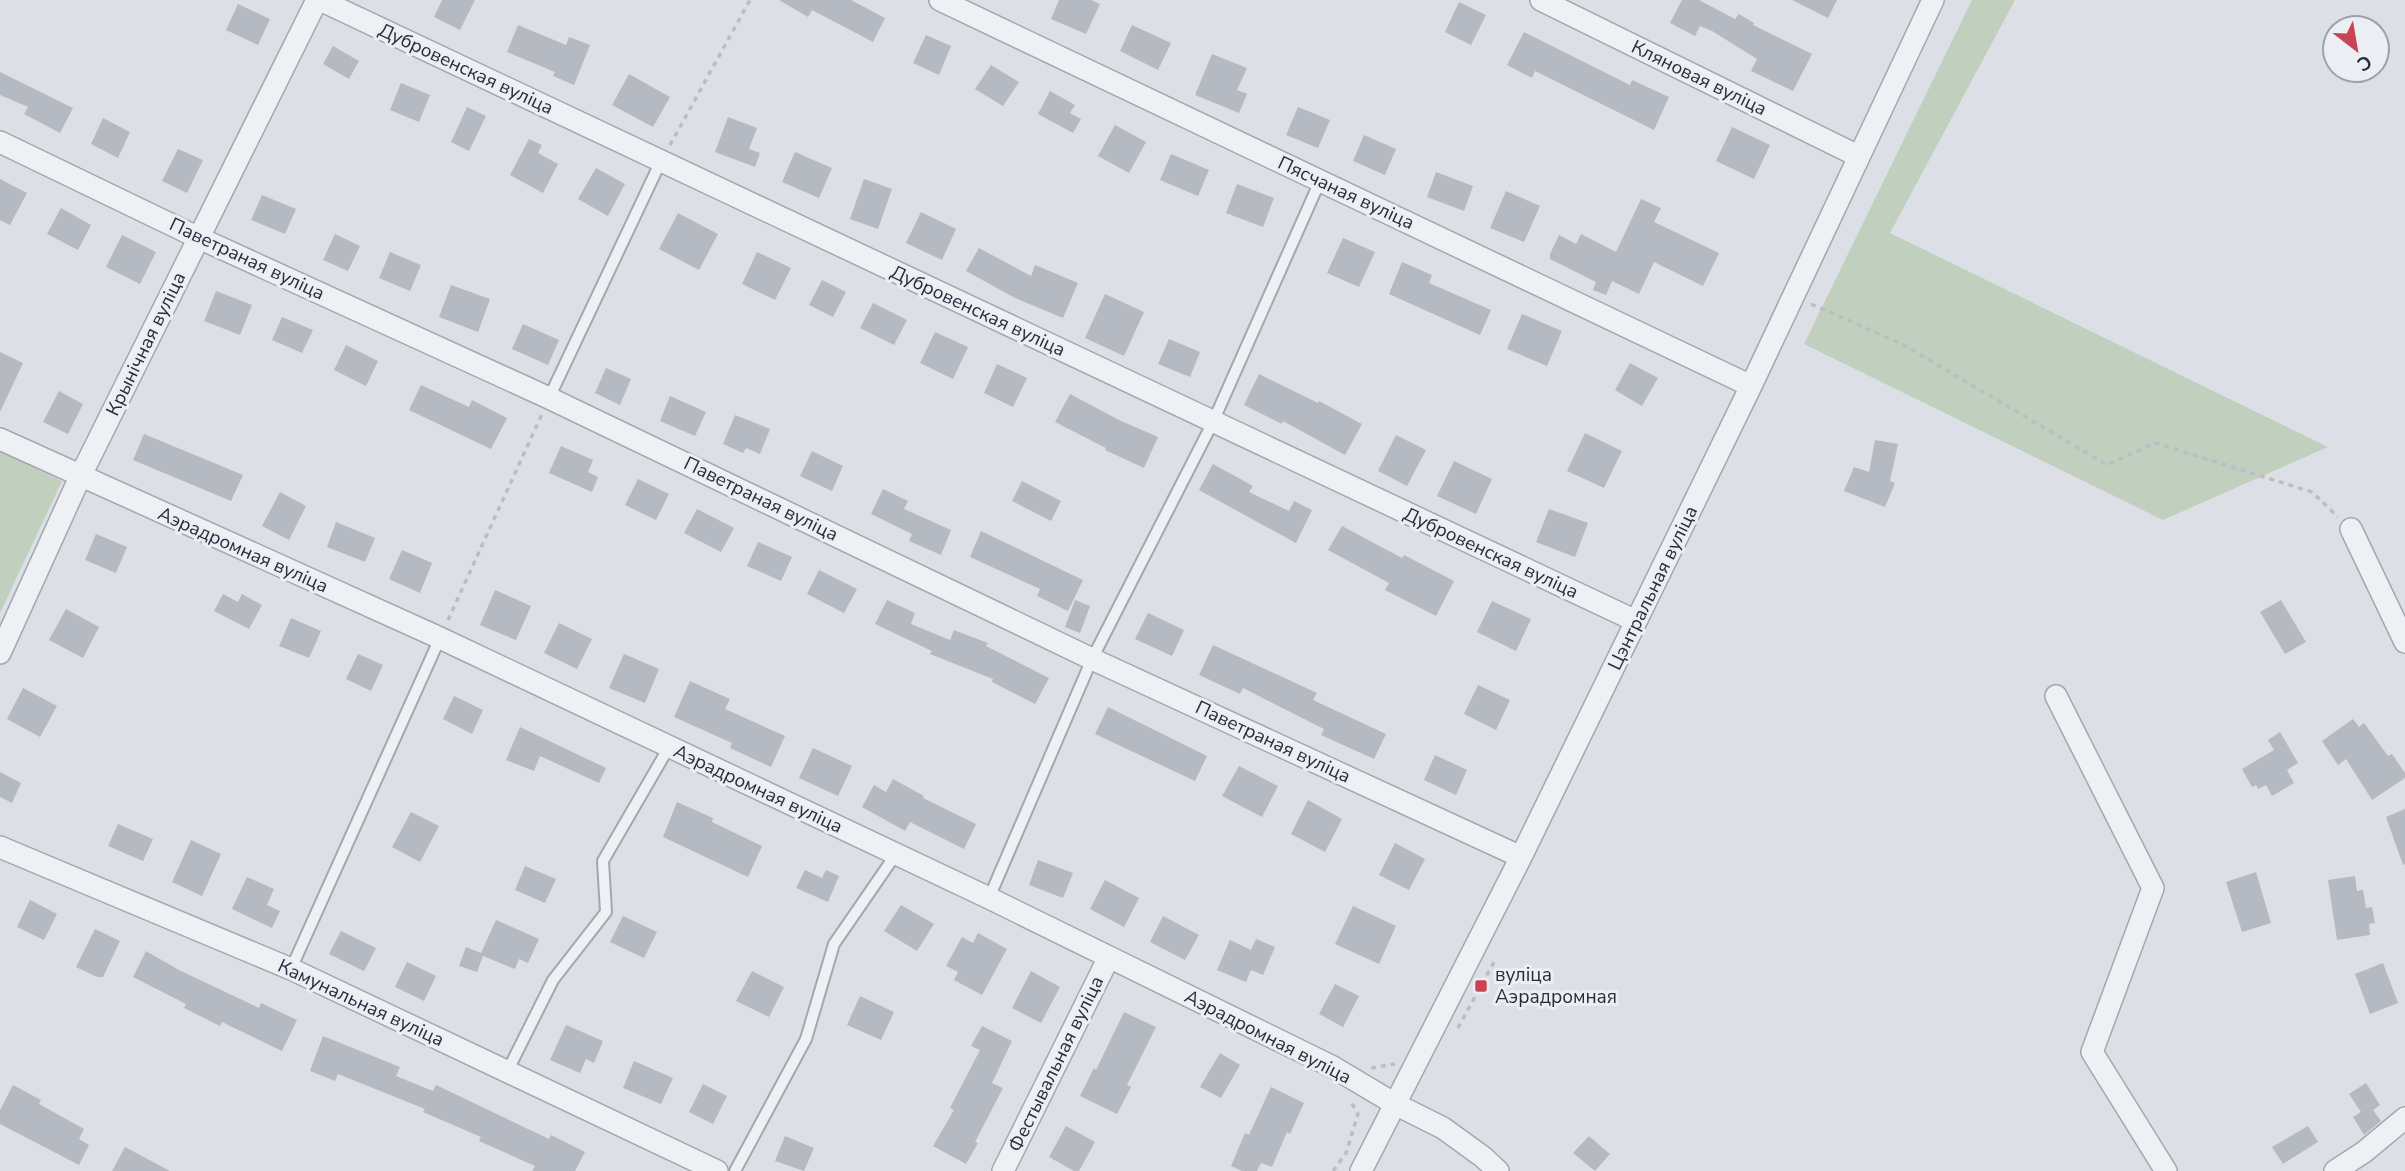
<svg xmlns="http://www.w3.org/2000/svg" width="2405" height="1171" font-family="'Nunito Sans',sans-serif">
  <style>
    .green { fill: #c1cfbe }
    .building { fill: #b4b9c2 }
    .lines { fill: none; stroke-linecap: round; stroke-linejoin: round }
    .lane-casing { stroke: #a2a7b0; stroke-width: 14 }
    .street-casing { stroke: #a2a7b0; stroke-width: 24 }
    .path { stroke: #bbbdc4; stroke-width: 3.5; stroke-dasharray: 5 5; stroke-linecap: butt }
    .lane { stroke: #eff0f4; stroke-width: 10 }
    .street { stroke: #eff0f4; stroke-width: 21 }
    .poi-dot { fill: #c94353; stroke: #ebeff4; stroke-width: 2.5 }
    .labels { text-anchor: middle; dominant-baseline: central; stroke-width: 6; stroke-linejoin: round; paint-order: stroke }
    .street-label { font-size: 19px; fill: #272d3c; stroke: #ebeff4 }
    .poi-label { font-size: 19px; fill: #272d3c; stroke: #ebeff4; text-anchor: start }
  </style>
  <rect width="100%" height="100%" fill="#dce0e6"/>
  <path class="green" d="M1972 0H2015L1890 233 2328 447 2163 520 1804 344Z
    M0 451 62 481 0 613Z"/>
  <path class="building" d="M442 0H475L460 30 434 17Z
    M779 0H851L885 18 873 42 812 10 808 17Z
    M1059 0H1091L1100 4 1086 34 1051 19Z
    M1682 0H1699L1735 19 1739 14 1754 23 1753 25 1812 54 1793 91 1751 71 1757 59 1712 31 1700 26 1695 36 1670 23Z
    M1792 0H1837L1828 18Z
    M1459 2 1486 15 1471 45 1445 32Z
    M238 4 270 19 258 45 226 30Z
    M518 25 566 45 569 37 590 45 574 85 553 76 555 72 507 52Z
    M1132 25 1171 43 1158 70 1120 51Z
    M1524 32 1630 85 1632 80 1669 97 1654 130 1535 71 1532 78 1507 65Z
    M926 35 951 46 939 75 913 63Z
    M333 46 359 61 349 79 323 64Z
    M1212 54 1247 68 1237 90 1247 94 1239 113 1195 95Z
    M991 65 1019 82 1003 106 975 89Z
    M0 72 73 108 60 133 24 114 28 107 0 95Z
    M629 74 670 97 653 127 612 105Z
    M401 83 430 95 419 122 390 110Z
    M1050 91 1075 105 1070 113 1081 119 1073 133 1038 114Z
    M467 107 486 116 469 151 451 142Z
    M1298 107 1330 120 1318 148 1286 135Z
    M728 117 757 128 749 149 760 153 755 167 715 152Z
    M103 118 130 132 118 158 91 144Z
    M1115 125 1146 142 1129 173 1098 156Z
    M1732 127 1770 145 1754 179 1716 161Z
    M1364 135 1396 149 1385 175 1353 161Z
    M529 139 542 145 538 153 558 164 543 193 510 175Z
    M178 149 203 160 187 193 162 181Z
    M795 152 832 168 819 198 782 182Z
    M1171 154 1209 170 1198 196 1160 180Z
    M596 168 625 184 608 216 578 199Z
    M1436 172 1473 186 1464 211 1427 197Z
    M0 179 27 193 10 225 0 220Z
    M864 179 892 189 878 229 850 219Z
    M1237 184 1274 198 1263 227 1226 213Z
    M1506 191 1540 206 1524 242 1490 228Z
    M262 195 296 209 285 234 251 220Z
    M1641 199 1661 208 1654 222 1719 253 1703 286 1654 262 1639 294 1612 281 1606 295 1593 290 1596 282 1550 259V254L1559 235 1576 244 1581 234 1616 252Z
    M61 208 91 225 78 250 47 234Z
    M921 212 956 229 942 260 906 243Z
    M678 213 718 234 699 270 659 249Z
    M335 234 360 246 348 271 323 260Z
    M122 235 156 252 140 284 106 267Z
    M1343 238 1375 252 1359 287 1327 273Z
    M979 248 1031 276 1035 265 1078 283 1063 318 1015 298 966 271Z
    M390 252 421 265 410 291 379 278Z
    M757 252 791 268 775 300 742 284Z
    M1402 262 1432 275 1429 283 1491 310 1480 335 1389 294Z
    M822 280 846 292 833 317 809 305Z
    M451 285 490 299 478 332 439 317Z
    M216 291 252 305 240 335 204 321Z
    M1105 294 1144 312 1124 356 1085 338Z
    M873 303 907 320 894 345 860 328Z
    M1522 314 1562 331 1547 366 1507 349Z
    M282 317 313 330 302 353 272 340Z
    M523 324 559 340 548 365 512 349Z
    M935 332 968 347 953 379 920 363Z
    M1169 339 1200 352 1190 377 1158 364Z
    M346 345 378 361 366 386 334 370Z
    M0 352 23 363 0 412Z
    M1630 363 1658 378 1642 406 1615 390Z
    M997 364 1027 378 1013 407 984 393Z
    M606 368 631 379 620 405 595 393Z
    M1259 374 1318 403 1319 401 1362 424 1345 455 1283 421 1282 424 1244 405Z
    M421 385 469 407 472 400 507 418 491 449 409 410Z
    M59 391 83 404 68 434 43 422Z
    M1070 394 1119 420 1158 437 1144 468 1105 450 1106 448 1055 422Z
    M670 396 706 412 695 436 660 421Z
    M735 415 770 429 760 454 746 448 743 453 723 444Z
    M1585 433 1622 451 1604 488 1567 471Z
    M144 434 243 475 231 501 133 460Z
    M1396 435 1426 450 1407 486 1378 471Z
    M1875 440 1898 444 1890 481 1895 483 1885 507 1844 491 1854 467 1869 472Z
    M561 446 593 460 588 472 598 477 592 492 549 473Z
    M812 451 843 466 832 491 800 476Z
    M1454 461 1492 479 1476 514 1437 496Z
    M1213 464 1253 486 1249 492 1289 511 1294 501 1312 510 1296 543 1199 490Z
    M638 479 669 494 656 520 625 505Z
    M1022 481 1061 501 1051 521 1012 501Z
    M883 489 908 501 904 509 951 530 941 555 909 541 912 534 871 514Z
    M280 492 306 506 289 540 262 526Z
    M697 509 734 528 721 552 684 533Z
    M1549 509 1588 523 1575 557 1536 542Z
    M336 522 375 538 365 562 327 547Z
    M1342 526 1402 558 1404 555 1454 581 1436 616 1385 590 1389 583 1328 550Z
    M981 531 1083 580 1068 611 1037 596 1040 589 970 557Z
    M96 534 127 547 116 573 85 560Z
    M758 542 792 557 781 581 747 566Z
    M402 550 432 563 420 593 389 579Z
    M819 570 857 589 844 613 807 594Z
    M495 590 531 606 516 640 480 625Z
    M223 594 238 602 242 594 262 605 249 629 214 611Z
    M887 600 915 613 911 624 950 640 954 630 988 643 986 646 1049 678 1035 704 992 682 993 679 930 654 932 651 875 624Z
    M1075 600 1090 606 1080 633 1065 627Z
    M2281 600 2306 642 2285 654 2260 612Z
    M1492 601 1531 619 1516 651 1477 632Z
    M66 609 99 627 83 658 49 640Z
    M1148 613 1184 630 1172 656 1135 639Z
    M291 618 321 631 309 658 279 646Z
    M559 623 592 639 577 669 544 653Z
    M1213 645 1317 693 1313 700 1386 734 1374 759 1321 735 1324 729 1243 688 1240 694 1199 675Z
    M358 654 383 665 371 691 346 679Z
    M624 654 659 669 645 703 609 688Z
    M690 681 730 699 725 709 785 736 771 767 730 748 732 743 674 717Z
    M1478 685 1510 700 1496 730 1464 714Z
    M23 688 57 706 40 737 7 719Z
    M454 696 483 710 472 734 443 719Z
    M1108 707 1207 756 1195 781 1095 734Z
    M2353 719 2359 727 2364 723 2388 756 2392 754 2405 773V778L2372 800 2346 759 2338 765 2322 741Z
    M520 727 606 768 599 783 540 756 534 771 506 760Z
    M2280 732 2298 763 2287 770 2294 783 2272 796 2266 785 2258 789 2256 785 2252 787 2242 769 2274 750 2268 740Z
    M813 748 852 766 838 796 799 778Z
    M1435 755 1467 770 1456 795 1424 780Z
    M1239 766 1278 786 1262 817 1222 796Z
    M0 772 21 783 12 803 0 797Z
    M893 779 924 796 923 798 976 824 964 849 910 822 905 831 862 807 874 785 886 792Z
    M1308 800 1342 819 1325 852 1291 834Z
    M677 802 713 818 712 822 762 846 748 877 663 837Z
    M2405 809V864L2403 865 2386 817Z
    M411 812 439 826 420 862 392 847Z
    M118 824 153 839 143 861 108 846Z
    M191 840 221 854 202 896 172 882Z
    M1395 843 1425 859 1409 890 1379 875Z
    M1038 860 1073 873 1063 898 1029 885Z
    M525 866 556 879 545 903 515 890Z
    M805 870 822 878 826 870 839 876 828 902 796 888Z
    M2256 872 2271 923 2242 932 2226 882Z
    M2355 876 2357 891 2363 890 2366 908 2372 907 2375 923 2369 924 2370 935 2337 940 2328 880Z
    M247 877 274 889 267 905 280 911 272 928 232 909Z
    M1105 880 1139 898 1124 927 1090 909Z
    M30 900 57 914 44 940 17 927Z
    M901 905 934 924 917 951 884 931Z
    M1353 906 1396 926 1379 964 1335 944Z
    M623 916 657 932 644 958 610 942Z
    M1163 916 1199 935 1185 960 1150 942Z
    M496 920 539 939 528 963 519 959 515 969 483 956 477 972 459 966 466 947 481 953Z
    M95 929 120 941 103 977H97L76 967Z
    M341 931 376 948 364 971 329 954Z
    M978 933 1007 949 982 995 954 980 958 972 946 966 962 937 973 943Z
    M1256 939 1275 947 1263 975 1251 970 1246 982 1217 970 1230 940 1251 950Z
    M146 951 179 970 259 1008 261 1003 297 1020 282 1051 222 1022 220 1026 184 1008 186 1004 133 977Z
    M407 962 436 976 424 1001 395 987Z
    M2383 963 2398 1003 2370 1014 2355 974Z
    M752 971 784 987 769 1017 736 1001Z
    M1031 971 1060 987 1041 1023 1012 1008Z
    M1335 984 1359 996 1343 1027 1319 1014Z
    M860 996 894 1012 881 1040 847 1025Z
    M1124 1012 1156 1027 1127 1085 1131 1087 1117 1114 1080 1096 1094 1068 1096 1070Z
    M566 1025 603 1041 594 1063 586 1059 580 1073 550 1060Z
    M982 1026 1012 1041 992 1083 1003 1088 975 1142 978 1143 966 1164 933 1146 954 1110 950 1108 980 1050 971 1046Z
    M323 1036 400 1067 396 1076 433 1091 436 1085 549 1139 551 1135 585 1152 575 1171H532L535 1166 479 1141 481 1137 423 1112 425 1109 338 1074 335 1081 310 1071Z
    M1220 1053 1240 1065 1221 1098 1200 1087Z
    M634 1061 673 1078 661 1104 623 1088Z
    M2366 1083 2380 1105 2373 1110 2381 1121 2364 1135 2353 1117 2361 1112 2349 1094Z
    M703 1084 727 1096 713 1124 689 1112Z
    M13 1085 41 1100 39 1104 84 1129 79 1139 89 1145 79 1165 0 1124V1110Z
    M1271 1087 1304 1103 1290 1134 1287 1132 1272 1167 1261 1163 1257 1171H1242L1231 1166 1245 1133 1249 1135Z
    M1066 1126 1095 1142 1079 1171H1074L1049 1157Z
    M2308 1126 2318 1142 2283 1164 2272 1147Z
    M785 1136 814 1148 804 1171 775 1161Z
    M1589 1136 1610 1154 1595 1171 1573 1153Z
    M125 1147 170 1171H112Z"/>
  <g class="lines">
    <defs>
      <path id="lane" d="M549 398 661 161
        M989 898 1092 659 1213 422 1320 181
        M291 969 440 638
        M507 1072 553 980 606 912 603 861 669 747
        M735 1171 806 1039 834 944 896 854"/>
      <path id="street" d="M320 0 1636 621
        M940 0 1751 386
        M1541 0 1858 156
        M0 142 199 238 549 398 1092 659 1521 857
        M0 439 440 638 989 898 1333 1067 1395 1104 1443 1128 1483 1157 1498 1171
        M2351 529 2405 642
        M0 653 80 477 317 0
        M2056 696 2153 888 2092 1052 2166 1171
        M0 847 291 969 717 1171
        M1003 1171 1109 957
        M1361 1171 1521 857 1751 386 1933 0
        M2335 1171 2364 1152 2405 1118"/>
    </defs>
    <use href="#lane" class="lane-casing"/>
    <use href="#street" class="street-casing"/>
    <path class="path" d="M670 145 750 0
      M1811 304 1904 345 2107 465 2155 443 2312 492 2338 517
      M448 620 542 414
      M1458 1028 1494 962
      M1371 1068 1395 1064
      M1333 1171 1346 1153 1358 1114 1351 1102"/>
    <use href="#lane" class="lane"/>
    <use href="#street" class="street"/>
  </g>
  <rect class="poi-dot" x="1474" y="979" width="14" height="14" rx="3.5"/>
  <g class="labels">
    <g class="street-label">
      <text transform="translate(466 69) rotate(25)">Дубровенская вуліца</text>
      <text transform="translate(1699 78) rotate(26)">Кляновая вуліца</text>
      <text transform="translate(1346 193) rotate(25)">Пясчаная вуліца</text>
      <text transform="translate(247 259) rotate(25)">Паветраная вуліца</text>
      <text transform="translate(978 311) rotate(25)">Дубровенская вуліца</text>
      <text transform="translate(146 344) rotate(-64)">Крынічная вуліца</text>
      <text transform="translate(761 499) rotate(26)">Паветраная вуліца</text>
      <text transform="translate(243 550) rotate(24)">Аэрадромная вуліца</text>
      <text transform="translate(1491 553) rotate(25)">Дубровенская вуліца</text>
      <text transform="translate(1653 588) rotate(-64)">Цэнтральная вуліца</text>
      <text transform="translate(1273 742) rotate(25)">Паветраная вуліца</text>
      <text transform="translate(758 789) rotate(25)">Аэрадромная вуліца</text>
      <text transform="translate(361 1003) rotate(25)">Камунальная вуліца</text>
      <text transform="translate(1268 1037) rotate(27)">Аэрадромная вуліца</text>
      <text transform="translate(1056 1064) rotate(-64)">Фестывальная вуліца</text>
    </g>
    <g class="poi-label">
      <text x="1495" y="975">вуліца<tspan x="1495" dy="22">Аэрадромная</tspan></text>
    </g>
  </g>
  <g transform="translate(2356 49) rotate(149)"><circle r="33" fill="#ebeff4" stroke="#9da1aa" stroke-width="2"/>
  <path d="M0-5L12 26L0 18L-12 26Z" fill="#c94353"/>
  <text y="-10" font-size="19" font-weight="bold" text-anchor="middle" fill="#272d3c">С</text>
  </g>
</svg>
